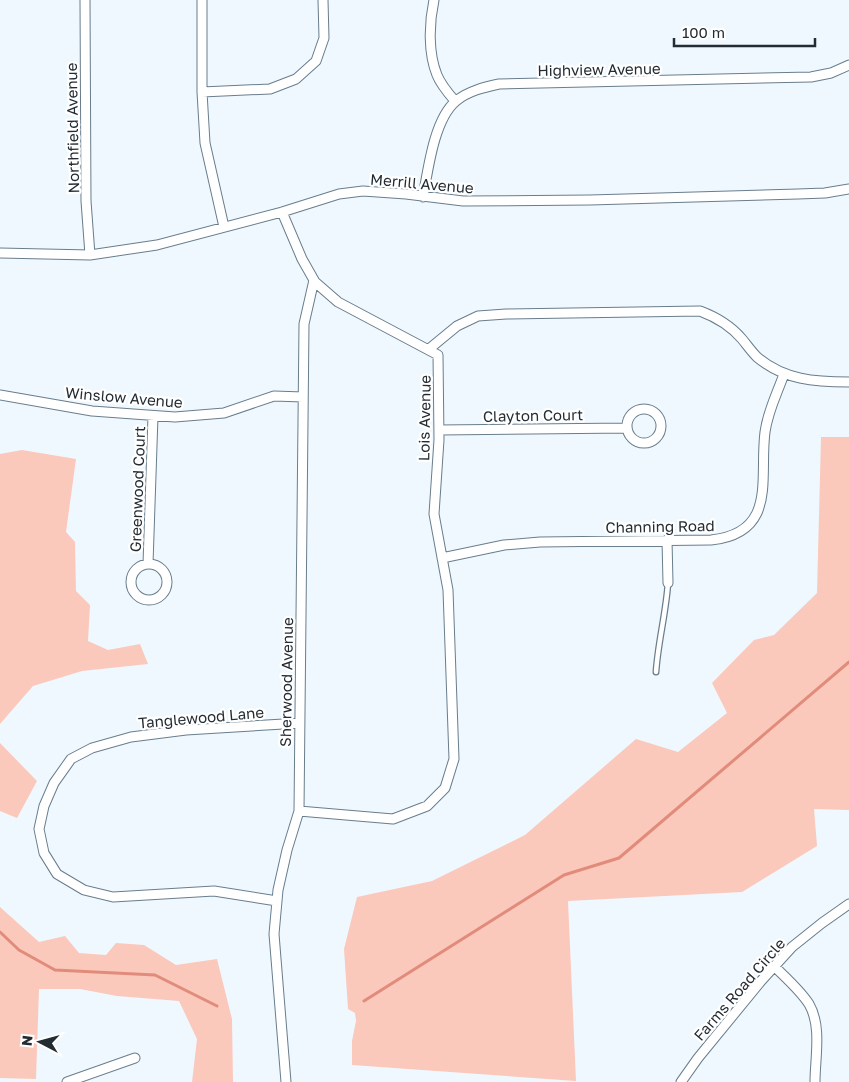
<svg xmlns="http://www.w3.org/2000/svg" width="849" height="1082" font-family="'Golos Text',sans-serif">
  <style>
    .green { fill: #fbc8bc }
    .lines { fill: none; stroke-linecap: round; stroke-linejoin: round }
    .stream { stroke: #e18c7b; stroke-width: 3 }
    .lane-casing { stroke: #697d8c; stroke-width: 7 }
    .street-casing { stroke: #697d8c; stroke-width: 11 }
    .lane { stroke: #fff; stroke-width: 4.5 }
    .street { stroke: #fff; stroke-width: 9 }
    .labels { text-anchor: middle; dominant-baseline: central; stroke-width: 4.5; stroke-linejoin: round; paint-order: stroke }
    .street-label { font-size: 15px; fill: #242c33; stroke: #fff }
  </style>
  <rect width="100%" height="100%" fill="#eff8ff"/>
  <path class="green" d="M821 437H849V810L814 809 817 846 742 892 568 901 576 1081 352 1065V1041L356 1021 355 1013 348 1009 344 949 357 897 432 881 525 835 636 739 678 752 727 713 712 683 754 640 774 635 817 593Z
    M22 450 76 459 66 532 75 542 76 591 90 605 88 641 108 650 140 644 148 664 82 671 33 686 0 724V454Z
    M0 743 37 781 17 818 0 811Z
    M0 907 39 942 65 936 79 953 106 955 116 943 144 945 176 965 217 959 232 1019 233 1082H192L197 1039 179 1001 117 996 80 989H39L36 1079 0 1078Z"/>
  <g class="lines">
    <path class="stream" d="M0 932 19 950 55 970 155 975 217 1006
      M364 1001 564 875 619 858 849 662"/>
    <defs>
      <path id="lane" d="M656 672C658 642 666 613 668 583"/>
      <path id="street" d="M85 0 86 201 90 255
        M202 0V92L205 143 224 227
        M434 0C429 23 428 53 437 75 441 85 448 93 455 101
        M202 92 270 89 296 79 316 61 324 38 323 0
        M423 197C428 170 434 119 456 101 468 91 485 87 499 84L811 77 831 73 849 65
        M282 212 302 259 315 282 338 302 438 355 439 440 434 514 448 590 454 759 445 788 427 806 393 819 299 811
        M0 253 90 255 157 245 282 212 339 194 363 191 406 194 463 201 590 200 798 194 825 193 849 189
        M429 349 457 326 478 316 506 314 700 311C716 317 731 326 742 339 747 345 751 351 757 357 784 380 815 382 849 382
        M0 395 92 411 175 417 224 413 274 396 303 397
        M627 426a17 17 0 1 1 34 0a17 17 0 1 1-34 0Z
        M439 430 627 428
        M667 540 668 583
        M442 558 504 545 540 542 711 540C778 533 759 478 765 432 768 410 777 394 784 374
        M131 582a18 18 0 1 1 36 0a18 18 0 1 1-36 0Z
        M148 564 153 416
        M277 901 214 891 113 897 84 890 57 874 44 853 39 829 44 806 54 783 71 759 92 748 131 737 186 730 300 723
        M774 966C786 978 800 990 809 1004 822 1026 815 1058 815 1082
        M67 1082 135 1058
        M286 1082 274 934 278 890 287 850 299 811 304 324 314 280
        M681 1082 698 1058 761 981 792 947 822 923 849 904"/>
    </defs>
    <use href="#lane" class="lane-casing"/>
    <use href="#street" class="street-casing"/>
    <use href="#lane" class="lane"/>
    <use href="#street" class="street"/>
  </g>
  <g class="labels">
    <g class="street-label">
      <text transform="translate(599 69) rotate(-1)">Highview Avenue</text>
      <text transform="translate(72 128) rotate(-91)">Northfield Avenue</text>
      <text transform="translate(422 183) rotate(5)">Merrill Avenue</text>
      <text transform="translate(124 397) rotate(5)">Winslow Avenue</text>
      <text transform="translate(533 415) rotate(-1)">Clayton Court</text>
      <text transform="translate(424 418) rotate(-89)">Lois Avenue</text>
      <text transform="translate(137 489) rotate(-88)">Greenwood Court</text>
      <text transform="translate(660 526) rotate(-1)">Channing Road</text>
      <text transform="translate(286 682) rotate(-89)">Sherwood Avenue</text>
      <text transform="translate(201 717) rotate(-5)">Tanglewood Lane</text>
      <text transform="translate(739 989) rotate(-49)">Farms Road Circle</text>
    </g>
  </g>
  <g transform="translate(40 1042) rotate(276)" stroke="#ffffff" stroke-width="4" paint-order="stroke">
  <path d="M0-4L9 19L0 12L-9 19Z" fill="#242c33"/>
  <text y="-8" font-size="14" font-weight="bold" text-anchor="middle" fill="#242c33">N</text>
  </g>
  <path d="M674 38v8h141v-8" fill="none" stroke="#242c33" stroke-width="2.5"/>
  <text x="682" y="38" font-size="15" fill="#242c33" stroke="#ffffff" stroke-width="4" paint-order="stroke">100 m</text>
</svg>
